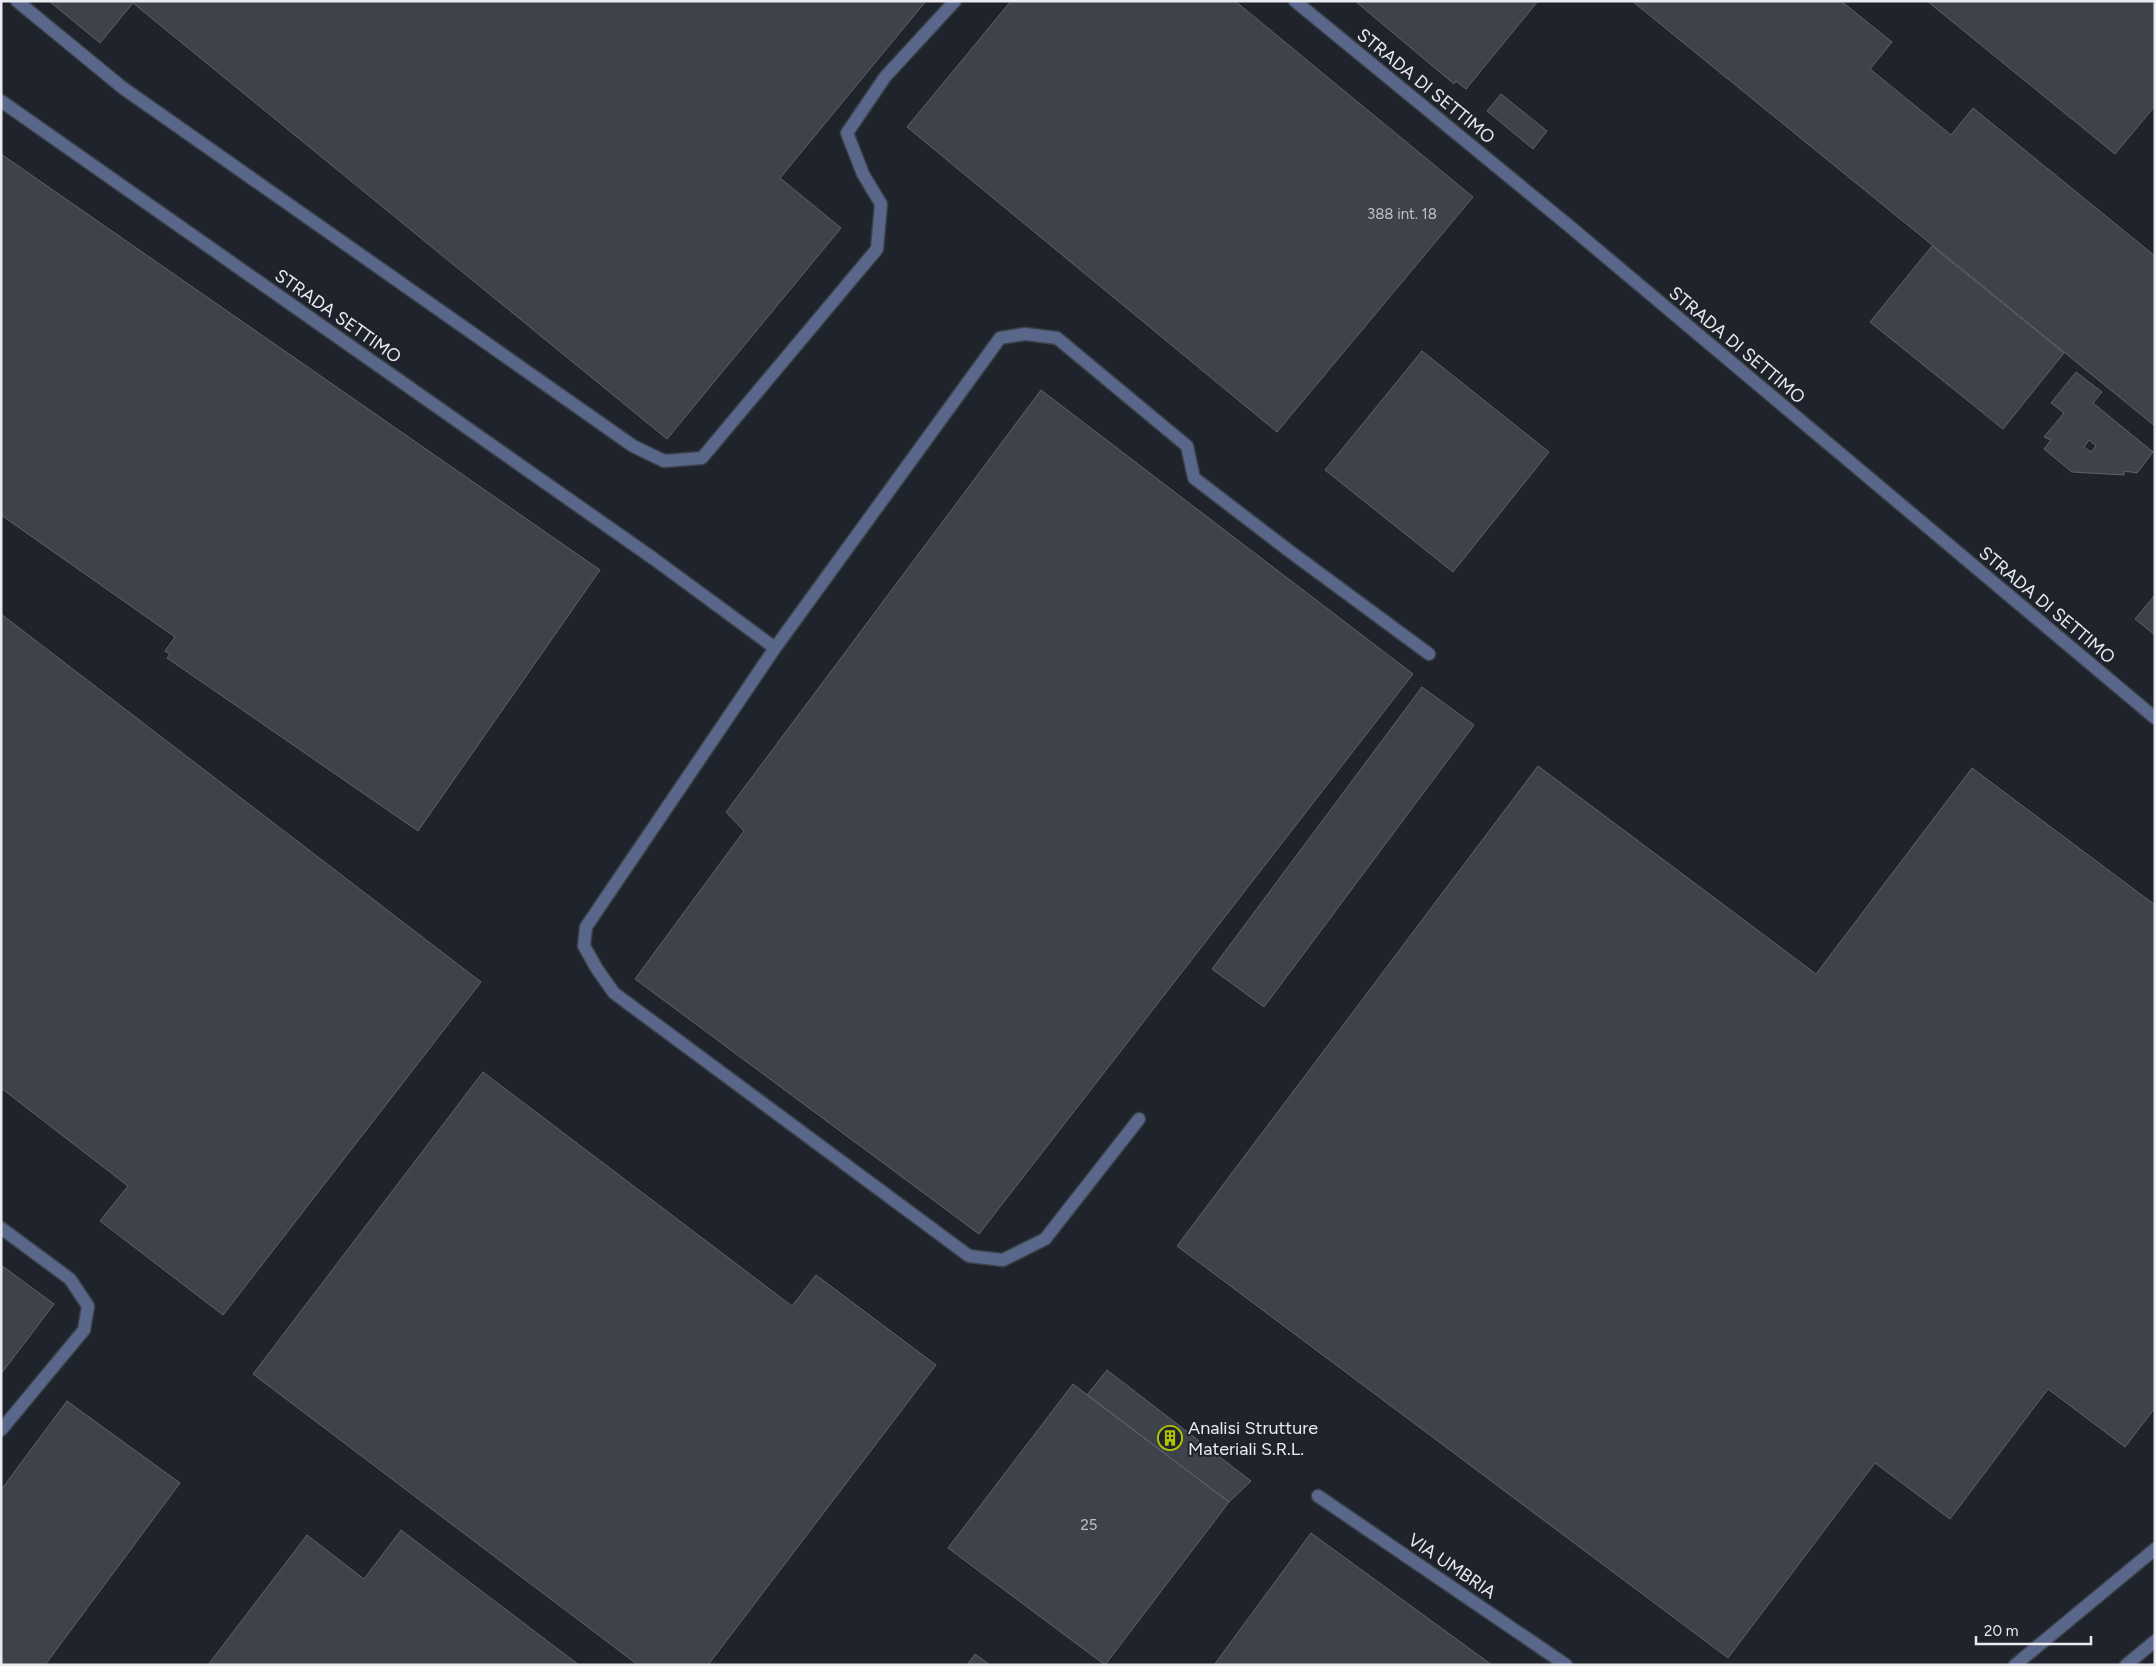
<svg xmlns="http://www.w3.org/2000/svg" width="2156" height="1666" font-family="Figtree,sans-serif">
  <style>
    .building { fill: #3e424b; stroke: #5d626b; fill-rule: evenodd }
    .lines { fill: none; stroke-linecap: round; stroke-linejoin: round }
    .minor-casing { stroke: #3b3f47; stroke-width: 15 }
    .minor { stroke: #58678a; stroke-width: 12 }
    .labels { text-anchor: middle; dominant-baseline: central; stroke-width: 4; stroke-linejoin: round; paint-order: stroke }
    .number-label { font-size: 15px; fill: #bec1c8 }
    .street-label { font-size: 18px; fill: #e9ebf1; stroke: #1f232b }
    .poi-label { font-size: 18px; fill: #e9ebf1; stroke: #1f232b; text-anchor: start }
  </style>
  <rect width="100%" height="100%" fill="#1f232b"/>
  <path class="building" d="M49 1H926L780 178 841 228 667 439 133 3 100 43Z
    M1011 1H1235L1473 197 1277 432 907 127Z
    M1355 1H1538L1466 89 1456 81 1454 84Z
    M1632 1H1841L1892 42 1870 69 1951 135 1973 108 2155 256V426Z
    M1927 1H2155V106L2115 154Z
    M1501 94 1547 131 1533 149 1487 111Z
    M1 154 600 570 418 831 167 658 170 654 165 651 175 637 1 515Z
    M1932 246 2064 353 2003 429 1870 322Z
    M1422 351 1549 452 1453 572 1325 470Z
    M2076 372 2102 392 2093 403 2153 452 2137 473 2124 471V475L2072 472 2044 449 2051 440 2044 437 2064 413 2051 403ZM2089 440 2096 446 2091 452 2084 447Z
    M1041 390 1413 674 979 1234 635 979 744 831 726 812Z
    M2155 595V635L2135 619Z
    M1 614 481 982 223 1315 100 1221 128 1186 1 1088Z
    M1422 687 1474 725 1264 1007 1212 969Z
    M1538 766 1816 974 1972 768 2155 905V1408L2125 1447 2048 1389 1950 1519 1875 1463 1728 1658 1177 1246Z
    M483 1072 792 1306 816 1275 936 1365 708 1665H638L253 1374Z
    M1 1265 54 1304 1 1374Z
    M1107 1370 1251 1481 1229 1502 1087 1395Z
    M1073 1384 1229 1502 1105 1665 948 1548Z
    M67 1401 180 1483 45 1665H1V1490Z
    M401 1530 579 1665H208L307 1535 364 1579Z
    M1311 1533 1492 1665H1214Z
    M975 1654 990 1665H967Z"/>
  <g class="lines">
    <defs>
      <path id="minor" d="M17 1 123 88 633 446 664 461 702 458 877 249 881 204 863 174 847 133 885 77 955 1
        M1295 1 1568 225 2155 718
        M1 101 654 559 775 648 1000 338 1025 334 1057 338 1187 446 1194 478 1288 550 1429 654
        M775 648 586 927 584 946 597 969 614 993 969 1256 1003 1260 1045 1239 1139 1119
        M1 1228 70 1279 88 1306 84 1330 1 1430
        M1318 1496 1566 1665
        M2015 1665 2155 1549
        M2126 1665 2155 1641"/>
    </defs>
    <use href="#minor" class="minor-casing"/>
    <use href="#minor" class="minor"/>
  </g>
  <defs>
    <symbol id="building-ring" viewBox="-11 -11 22 22"><circle r="9.5" fill="#1f232b" stroke="#b1c500" stroke-width="1.5"/><path d="M-4-6H4V6H1V3H-1V6H-4ZM-2.5-4.3h1.7v1.8h-1.7ZM.8-4.3h1.7v1.8H.8ZM-2.5-1h1.7V.8h-1.7ZM.8-1h1.7V.8H.8Z" fill="#b1c500"/></symbol>
  </defs>
  <g fill-rule="evenodd">
    <use href="#building-ring" x="1156" y="1424" width="28" height="28"/>
  </g>
  <g class="labels">
    <g class="number-label">
      <text x="1402" y="214">388 int. 18</text>
      <text x="1089" y="1525">25</text>
    </g>
    <g class="street-label">
      <text transform="translate(1426 86) rotate(39)">STRADA DI SETTIMO</text>
      <text transform="translate(338 316) rotate(35)">STRADA SETTIMO</text>
      <text transform="translate(1737 345) rotate(40)">STRADA DI SETTIMO</text>
      <text transform="translate(2047 605) rotate(40)">STRADA DI SETTIMO</text>
      <text transform="translate(1452 1566) rotate(34)">VIA UMBRIA</text>
    </g>
    <g class="poi-label">
      <text x="1188" y="1428">Analisi Strutture<tspan x="1188" dy="21">Materiali S.R.L.</tspan></text>
    </g>
  </g>
  <rect width="2156" height="1666" fill="none" stroke="#e9ebf1" stroke-width="5"/>
  <path d="M1976 1636v8h115v-8" fill="none" stroke="#e9ebf1" stroke-width="2.5"/>
  <text x="1984" y="1636" font-size="15" fill="#e9ebf1" stroke="#1f232b" stroke-width="4" paint-order="stroke">20 m</text>
</svg>
